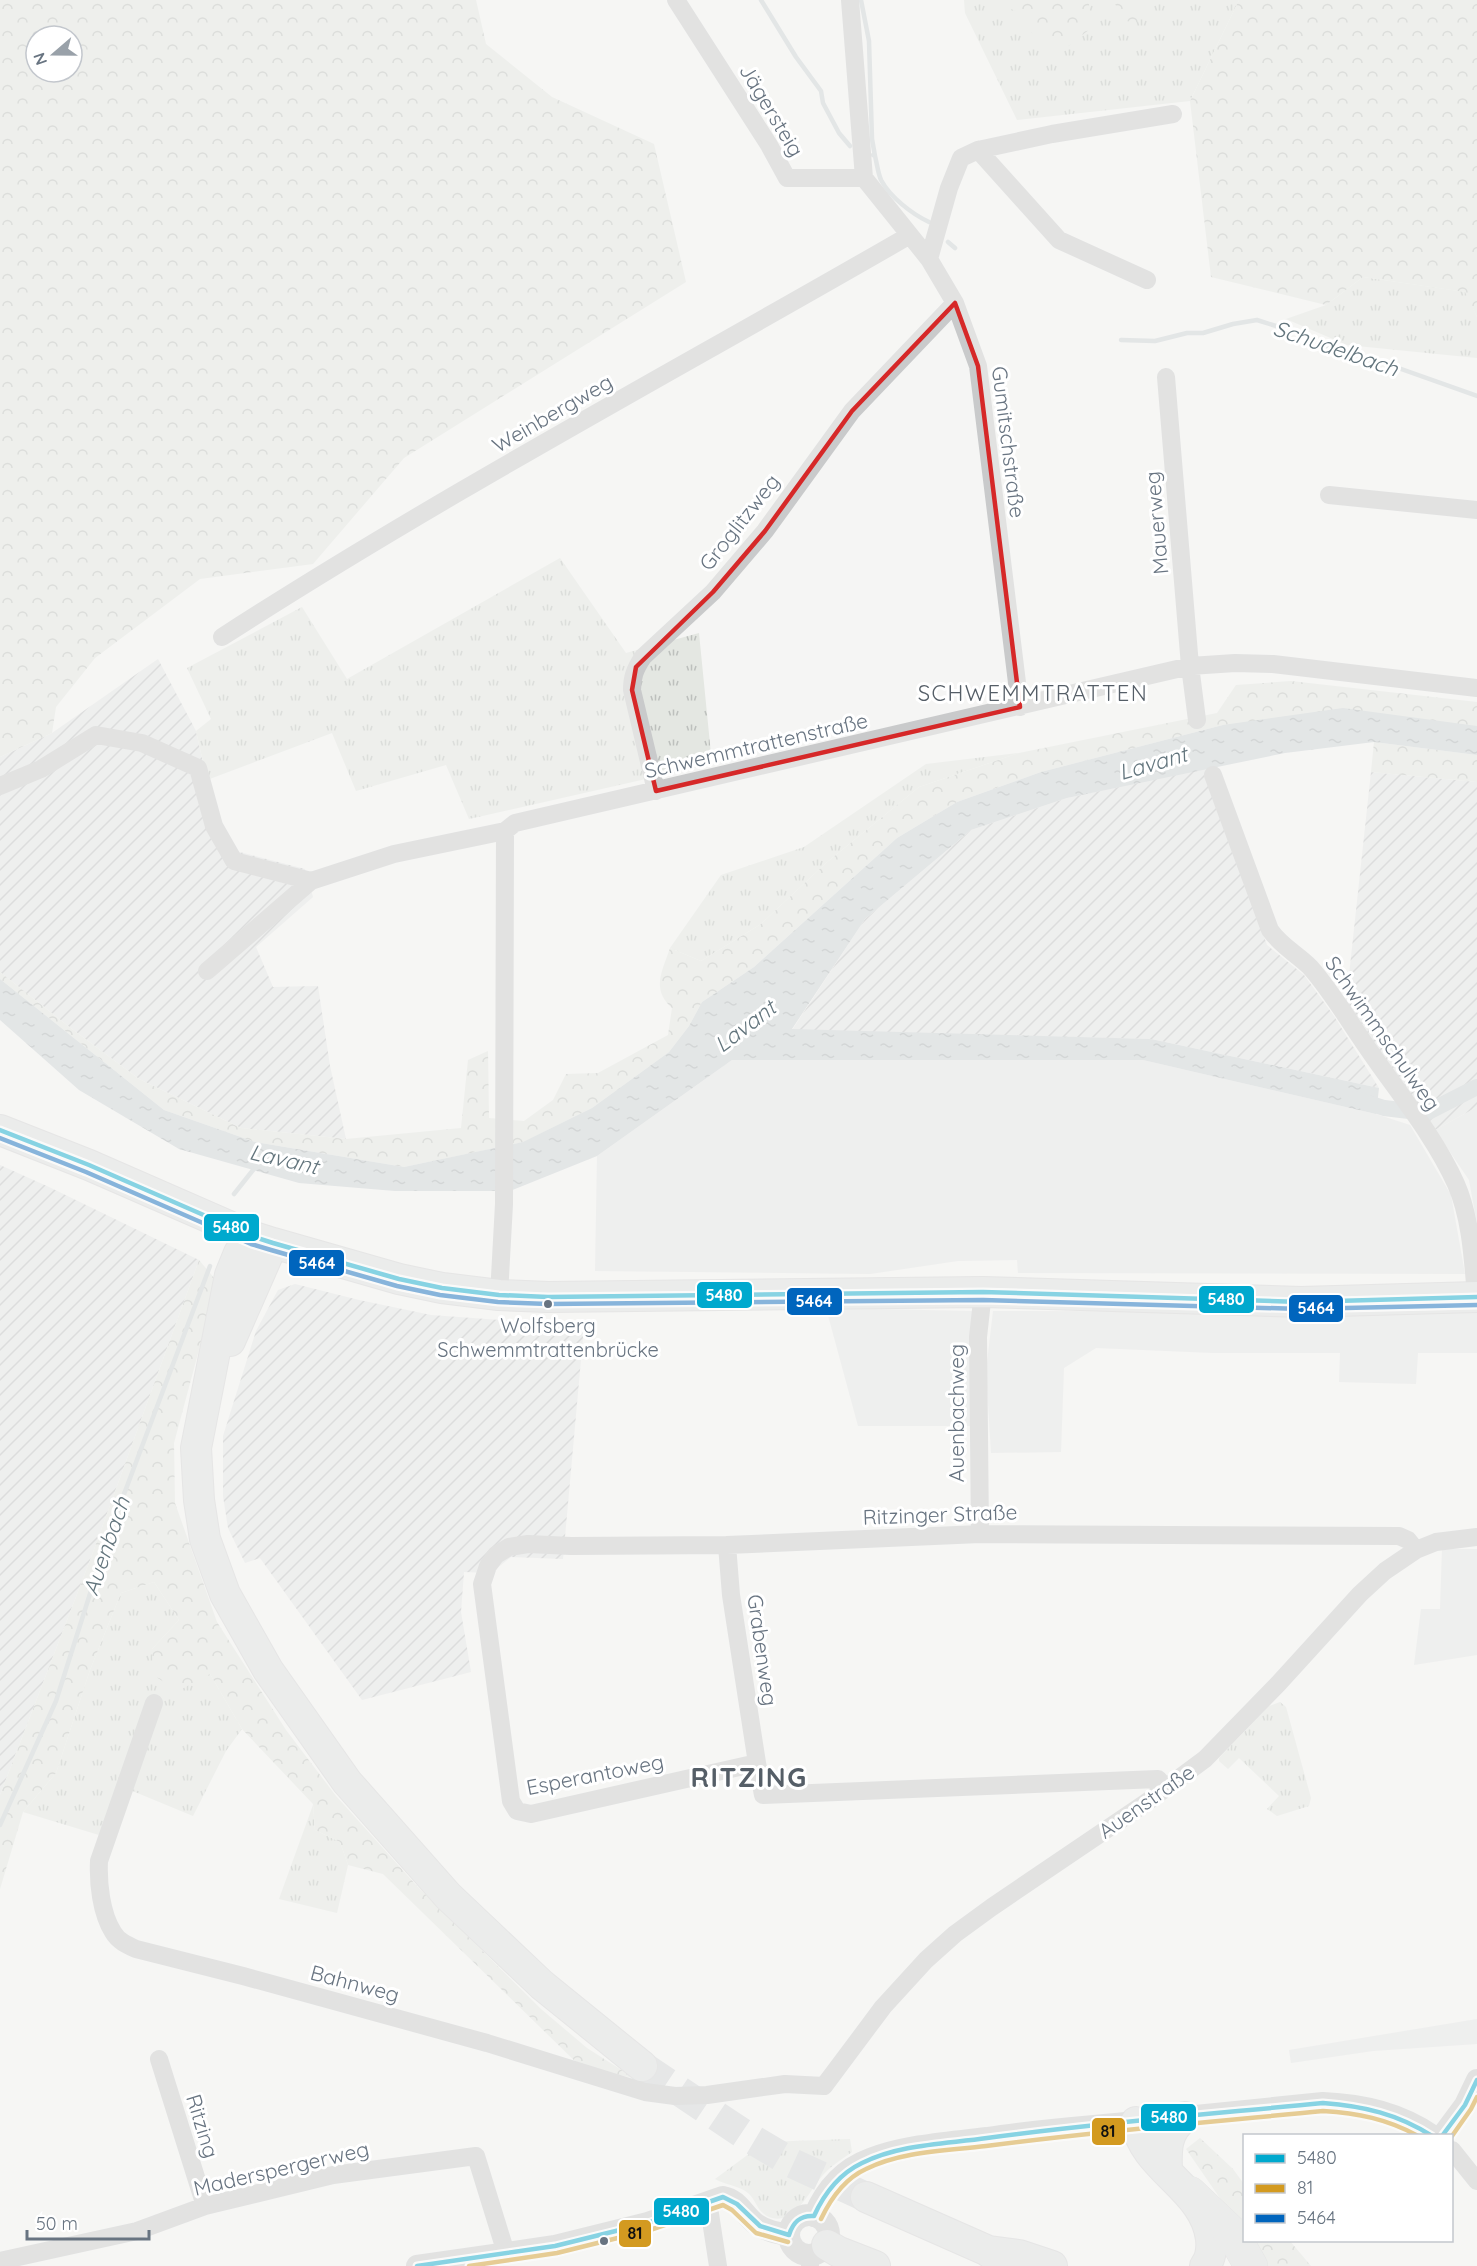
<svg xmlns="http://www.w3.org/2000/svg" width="1477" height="2266" font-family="Quicksand,sans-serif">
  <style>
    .built { fill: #e5e6e6 }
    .industrial { fill: url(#industrial-furrows) }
    .grass { fill: url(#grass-tufts) }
    .forest { fill: url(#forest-crowns); fill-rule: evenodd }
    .water { fill: url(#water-ripples) }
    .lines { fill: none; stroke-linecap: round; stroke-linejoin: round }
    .stream { stroke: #ccd2d5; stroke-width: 4.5 }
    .canal { stroke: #ccd2d5; stroke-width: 16 }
    .primary-tunnel { stroke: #d2d5d7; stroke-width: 30; stroke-dasharray: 30 15; stroke-linecap: butt }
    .primary-casing { stroke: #d2d2d3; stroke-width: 32 }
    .motorway-casing { stroke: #d2d3d3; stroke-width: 34 }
    .minor { stroke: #c9cacb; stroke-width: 18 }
    .tertiary { stroke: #c9cacb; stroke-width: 22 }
    .primary { stroke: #dedfe0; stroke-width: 30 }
    .motorway { stroke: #dedfe0; stroke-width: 33 }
    .bus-1-casing { stroke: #fff; stroke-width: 9 }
    .bus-2-casing { stroke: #fff; stroke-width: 9 }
    .bus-3-casing { stroke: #fff; stroke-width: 9 }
    .bus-1 { stroke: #00a9ce; stroke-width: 4.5 }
    .bus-2 { stroke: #d39a20; stroke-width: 4.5 }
    .bus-3 { stroke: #0065bd; stroke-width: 4.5 }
    .marked { fill: none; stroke: #d62828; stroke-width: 4.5; stroke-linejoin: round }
    .bus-dot { fill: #687481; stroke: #fff; stroke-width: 2 }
    .labels { text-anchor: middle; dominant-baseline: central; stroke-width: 6; stroke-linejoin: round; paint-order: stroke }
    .bus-label { font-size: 20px; fill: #687481; stroke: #fff }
    .street-label { font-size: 21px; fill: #687481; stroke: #fff }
    .water-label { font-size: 22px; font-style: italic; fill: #63757d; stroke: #fff }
    .neighbourhood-label { font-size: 22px; letter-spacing: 1.5px; fill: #555e67; stroke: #fff }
    .district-label { font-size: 27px; font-weight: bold; letter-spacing: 1.5px; fill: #555e67; stroke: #fff }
    .line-badge { stroke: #fff; stroke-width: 2 }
    .badge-label { font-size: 16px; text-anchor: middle; font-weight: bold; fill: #fff }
    .pale-badge-label { font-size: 16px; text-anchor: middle; font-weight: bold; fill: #111 }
  </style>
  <defs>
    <pattern id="industrial-furrows" width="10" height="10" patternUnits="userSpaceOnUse" patternTransform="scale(1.5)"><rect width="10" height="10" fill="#e5e6e6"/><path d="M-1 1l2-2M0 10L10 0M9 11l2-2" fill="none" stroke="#bdbfc0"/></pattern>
    <pattern id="grass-tufts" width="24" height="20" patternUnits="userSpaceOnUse" patternTransform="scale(1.5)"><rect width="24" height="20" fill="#e4e7e2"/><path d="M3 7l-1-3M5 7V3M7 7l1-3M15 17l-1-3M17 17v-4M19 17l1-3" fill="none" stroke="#bdc0bd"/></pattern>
    <pattern id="forest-crowns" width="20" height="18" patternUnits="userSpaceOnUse" patternTransform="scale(1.5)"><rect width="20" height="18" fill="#e4e7e2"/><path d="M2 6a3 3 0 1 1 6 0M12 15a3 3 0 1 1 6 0" fill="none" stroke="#bdc0bd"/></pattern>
    <pattern id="water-ripples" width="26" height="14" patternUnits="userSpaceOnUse" patternTransform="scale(1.5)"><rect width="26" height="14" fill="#ccd2d5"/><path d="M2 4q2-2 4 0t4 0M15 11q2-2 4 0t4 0" fill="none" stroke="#a9afb2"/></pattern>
  </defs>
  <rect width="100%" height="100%" fill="#f5f5f4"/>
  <path class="built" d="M732 1060H1143L1376 1114 1410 1125 1451 1195 1465 1274 1018 1273 1017 1260 958 1261 870 1274 595 1271 597 1156Z
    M1477 1107V1224L1469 1180 1435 1130Z
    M826 1308 972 1311 970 1426H858Z
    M993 1311 1477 1312V1353H1418L1416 1384 1339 1382 1340 1353H1213L1096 1348 1064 1368 1061 1452 991 1453 986 1371Z
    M1442 1549H1477V1655L1414 1665 1421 1609H1440Z
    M1477 2019V2044L1373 2051 1291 2063 1289 2050Z"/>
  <path class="industrial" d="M158 659 196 731 207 780 232 850 305 869 313 897 256 947 273 987 318 986 330 1066 346 1139 241 1128 139 1079 68 1026 0 972V757L52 733Z
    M1206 768 1267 945 1304 975 1334 1016 1379 1088 1151 1039 792 1030 865 919 971 830 1067 798Z
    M1371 772 1477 782V1107L1435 1130 1346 1003Z
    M0 1165 49 1187 199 1260 92 1555 0 1795Z
    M295 1284 359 1300 431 1315 584 1326 563 1559 511 1557 491 1573 464 1572 461 1612 471 1672 362 1700 260 1558 245 1563 228 1528 223 1496V1436L256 1331 278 1290Z"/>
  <path class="grass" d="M964 0H1239L1190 101 1017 120 965 13Z
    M1363 277 1466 292 1477 317V358L1347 345 1286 319 1326 305Z
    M560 558 626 653 699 633 712 764 469 819 446 765 356 791 332 733 207 780 196 731 211 719 187 668 302 607 347 679Z
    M1019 753 919 787 826 863 761 924 701 961 670 948 721 875 804 847 926 764Z
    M154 1582 179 1620 152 1649 210 1674 242 1729 226 1751 193 1816 118 1785 99 1835 23 1812 56 1773 90 1670 121 1593Z
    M1280 1702 1286 1707 1311 1798 1309 1806 1277 1816 1267 1809 1279 1796 1239 1758 1228 1769 1219 1761V1758L1269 1706Z
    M313 1805 315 1830 340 1842 348 1865 337 1913 279 1899Z
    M850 2139 852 2152C842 2159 831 2166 823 2175 809 2190 795 2227 769 2217 757 2212 757 2201 748 2193 738 2185 725 2185 715 2179L765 2142Z"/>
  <path class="forest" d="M0 0H476L486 44 552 97 654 144 686 282 404 458 313 564 200 579 95 658 56 707 52 733 0 757ZM36 36H72V72H36Z
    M992 0H1103L1089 4 1090 29 1062 51 1032 33 1022 14Z
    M1113 0H1136L1141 4 1138 22 1124 21Z
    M1239 0H1477V317L1465 292 1363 277 1326 305 1211 277 1190 101Z
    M1291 681 1477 702V726L1223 725 1041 772 957 802 897 838 754 967 702 1002 689 1026 669 1052 592 1108 524 1142 404 1167 255 1142 164 1110 0 979V972L68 1026 139 1079 241 1128 346 1139 461 1128 468 1060 488 1051 489 1118 524 1121 553 1100 566 1074 598 1073 668 1035 672 1008C651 989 662 972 670 948L701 961 761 924 826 863 919 787 1019 753 1217 713 1236 685Z
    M1374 742 1477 755V782L1371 772Z
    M199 1260 215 1279 200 1346 174 1443 175 1503 217 1622 286 1730 336 1796 417 1886 541 2009 587 2048 634 2078 582 2068 383 1874 348 1865 340 1842 315 1830 313 1804 242 1729 210 1674 178 1691 153 1675 152 1649 179 1620 154 1582 121 1593 90 1670 56 1773 23 1812 0 1889V1795L92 1555Z
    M1200 2138 1233 2169 1244 2184V2233L1186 2149Z
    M1250 2241H1290L1311 2266H1268Z"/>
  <path class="water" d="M1343 708 1477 726V755L1374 742 1285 753 1067 798 971 830 865 919 792 1029 1151 1039 1379 1088 1376 1114 1143 1060H732L597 1156 510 1191H395L299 1183 179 1149 79 1090 0 1020V979L164 1110 255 1142 404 1167 523 1142 592 1108 669 1052 689 1026 702 1002 754 967 897 838 957 802 1041 772 1223 725Z"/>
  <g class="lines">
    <path class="stream" d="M761 0 796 57 821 91 823 103 839 133 850 146
      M861 0 869 41 872 139 875 156
      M873 155 875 156C877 164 878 173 881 180 890 197 912 214 929 222
      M948 242 955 248
      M1121 340 1155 341 1187 333H1203L1233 324 1257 320 1295 332 1321 345 1356 353 1477 396
      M234 1194 257 1165
      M0 1825 56 1701 109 1534 210 1266"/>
    <path class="canal" d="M1356 1099 1384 1108 1426 1113 1477 1087"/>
    <path class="primary-tunnel" d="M642 2066 745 2135 792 2163 866 2197"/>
    <defs>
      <path id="primary" d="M0 1130 89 1165 254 1237 273 1243 399 1279 442 1288 499 1295 548 1297 983 1292 1301 1302 1477 1297
        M254 1237 239 1253 230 1275 196 1448 199 1500 205 1539 225 1594 268 1670 347 1782 448 1896 542 1985 642 2066
        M230 1341 273 1243
        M1136 2122C1144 2170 1205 2188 1211 2239 1212 2249 1211 2258 1205 2266
        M1167 2171C1166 2149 1166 2131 1185 2117
        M866 2197 986 2250 1009 2266
        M827 2245 839 2252 875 2266
        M989 2251 1019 2255 1052 2266"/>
      <path id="motorway" d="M1190 2193 1232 2233 1251 2266"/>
    </defs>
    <use href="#primary" class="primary-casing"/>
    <use href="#motorway" class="motorway-casing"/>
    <path class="minor" d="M676 0 769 145 787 178H864
      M850 0 864 178 929 259 955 303 978 366 1020 707
      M978 150 1052 134 1173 114
      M929 259 949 188 961 158 978 150 1059 240 1147 280
      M1166 377 1190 666 1197 720
      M1329 495 1477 510
      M222 637C445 493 680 368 910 235
      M1213 775 1270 930C1281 946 1297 954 1310 967 1333 993 1351 1025 1371 1053 1400 1095 1435 1137 1456 1184 1471 1218 1473 1260 1476 1297
      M0 786 41 769 96 735 142 743 198 768 214 826 234 861 311 881
      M656 791 632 690C632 677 635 669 643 657L713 592 765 531 852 411 955 303
      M207 971 311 881 394 854 505 831
      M499 1295 504 1204 505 831 515 823 1190 666 1235 663 1273 664 1477 688
      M980 1534 978 1337 983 1292
      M727 1545 731 1595 757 1763
      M154 1703 99 1861C98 1883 101 1913 113 1932 118 1941 127 1945 136 1949L243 1976 487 2043 645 2092 675 2096 707 2095 785 2084 824 2086 883 2007 926 1960 955 1934 992 1907 1147 1802 1205 1759 1278 1684 1360 1594 1385 1571 1416 1550 1436 1542 1477 1537
      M1166 1788 1158 1779 763 1795 757 1763 531 1814 517 1811 511 1801 482 1584 488 1566 496 1555 509 1547 528 1544 571 1546 727 1545 980 1534 1399 1536 1408 1540 1416 1550
      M159 2059 205 2206
      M1452 2150 1477 2181
      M708 2201 718 2266
      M0 2261 137 2231 205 2206 333 2175 476 2156 506 2253
      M810 2266V2255"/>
    <path class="tertiary" d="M1442 2136 1465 2105 1477 2080
      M789 2235a20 20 0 1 1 40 0a20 20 0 1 1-40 0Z
      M814 2216C825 2190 843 2169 870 2159 906 2145 948 2143 987 2138 1037 2130 1086 2127 1136 2122 1199 2116 1261 2109 1323 2103 1364 2105 1399 2113 1433 2136
      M417 2266 555 2246 648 2223 723 2197C739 2200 743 2214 756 2224 766 2231 777 2233 789 2235"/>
    <use href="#primary" class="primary"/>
    <use href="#motorway" class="motorway"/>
    <defs>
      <path id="bus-1" d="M0 1130 89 1165 254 1237 273 1243 399 1279 442 1288 499 1295 548 1297 983 1292 1301 1302 1477 1297
        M1442 2136 1465 2105 1477 2080
        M417 2266 555 2246 648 2223 723 2197 737 2204 760 2226 789 2235C793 2222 800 2215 814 2216 824 2194 839 2174 862 2163 900 2144 945 2144 987 2138 1098 2123 1211 2114 1323 2103 1363 2106 1398 2114 1432 2136"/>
      <path id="bus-2" d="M1452 2136 1471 2109 1477 2097
        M821 2219C831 2198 844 2179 866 2169 903 2151 946 2151 986 2146 1098 2131 1211 2122 1323 2111 1357 2113 1388 2119 1418 2136
        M469 2266 557 2253 650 2230 723 2205 732 2210 756 2233 788 2242"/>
      <path id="bus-3" d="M0 1138 86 1172 251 1244 271 1250 397 1286 440 1295 498 1302 548 1304 983 1300 1301 1309 1477 1305"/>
    </defs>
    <use href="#bus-1" class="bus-1-casing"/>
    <use href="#bus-2" class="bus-2-casing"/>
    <use href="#bus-3" class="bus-3-casing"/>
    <use href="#bus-1" class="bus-1"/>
    <use href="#bus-2" class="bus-2"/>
    <use href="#bus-3" class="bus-3"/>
  </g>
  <path d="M0 0H1477V2266H0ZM955 303 978 366 1020 707 656 791 632 690 636 667 713 592 765 531 852 411Z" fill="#f5f5f4" fill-opacity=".55" fill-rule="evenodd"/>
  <path class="marked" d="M955 303 978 366 1020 707 656 791 632 690 636 667 713 592 765 531 852 411Z"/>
  <g class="bus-dot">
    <circle cx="548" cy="1304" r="5"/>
    <circle cx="604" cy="2241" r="5"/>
  </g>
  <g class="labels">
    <g class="bus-label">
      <text x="548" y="1325">Wolfsberg<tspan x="548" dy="24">Schwemmtrattenbrücke</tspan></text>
    </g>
    <g class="street-label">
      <text transform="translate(772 110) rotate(59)">Jägersteig</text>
      <text transform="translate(552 413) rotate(-30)">Weinbergweg</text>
      <text transform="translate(1009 442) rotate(83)">Gumitschstraße</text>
      <text transform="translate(739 522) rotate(-52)">Groglitzweg</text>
      <text transform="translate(1156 523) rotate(-95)">Mauerweg</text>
      <text transform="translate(756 745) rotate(-13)">Schwemmtrattenstraße</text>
      <text transform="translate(1383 1033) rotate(55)">Schwimmschulweg</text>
      <text transform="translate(956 1413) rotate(-90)">Auenbachweg</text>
      <text transform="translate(940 1514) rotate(-2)">Ritzinger Straße</text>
      <text transform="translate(763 1650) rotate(82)">Grabenweg</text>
      <text transform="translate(595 1774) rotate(-11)">Esperantoweg</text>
      <text transform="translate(1146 1801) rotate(-35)">Auenstraße</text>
      <text transform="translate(355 1983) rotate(15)">Bahnweg</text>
      <text transform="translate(203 2126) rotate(73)">Ritzing</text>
      <text transform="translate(281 2168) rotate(-13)">Maderspergerweg</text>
    </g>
    <g class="water-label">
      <text transform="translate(1336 348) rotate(19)">Schudelbach</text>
      <text transform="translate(1153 763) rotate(-16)">Lavant</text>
      <text transform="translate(745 1026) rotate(-37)">Lavant</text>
      <text transform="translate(284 1159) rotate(13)">Lavant</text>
      <text transform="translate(106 1546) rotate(-71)">Auenbach</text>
    </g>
    <g class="neighbourhood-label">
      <text x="1033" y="693">SCHWEMMTRATTEN</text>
    </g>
    <g class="district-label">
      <text x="749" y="1777">RITZING</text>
    </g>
  </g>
  <g class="line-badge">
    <rect x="203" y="1213" width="57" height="29" rx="6" fill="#00a9ce"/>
    <rect x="288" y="1249" width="57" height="28" rx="6" fill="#0065bd"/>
    <rect x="696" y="1281" width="57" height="28" rx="6" fill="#00a9ce"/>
    <rect x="1198" y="1285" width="57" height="29" rx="6" fill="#00a9ce"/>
    <rect x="786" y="1287" width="57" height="29" rx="6" fill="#0065bd"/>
    <rect x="1288" y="1294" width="56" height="29" rx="6" fill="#0065bd"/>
    <rect x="1140" y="2103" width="57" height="29" rx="6" fill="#00a9ce"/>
    <rect x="1091" y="2117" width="35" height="29" rx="6" fill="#d39a20"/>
    <rect x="653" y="2197" width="57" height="29" rx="6" fill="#00a9ce"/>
    <rect x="618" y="2219" width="34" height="29" rx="6" fill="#d39a20"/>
  </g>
  <g class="badge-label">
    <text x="231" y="1233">5480</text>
    <text x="317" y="1269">5464</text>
    <text x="724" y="1301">5480</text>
    <text x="1226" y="1305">5480</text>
    <text x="814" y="1307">5464</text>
    <text x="1316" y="1314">5464</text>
    <text x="1169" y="2123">5480</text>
    <text x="681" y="2217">5480</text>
  </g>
  <g class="pale-badge-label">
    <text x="1108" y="2137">81</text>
    <text x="635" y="2239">81</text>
  </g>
  <rect x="1243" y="2134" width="210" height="108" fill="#ffffff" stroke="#c3c7cd" stroke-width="1.5"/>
  <rect x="1255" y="2154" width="30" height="9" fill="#00a9ce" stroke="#c3c7cd" stroke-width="1.5"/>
  <text x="1297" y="2164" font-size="18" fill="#687481">5480</text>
  <rect x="1255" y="2184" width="30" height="9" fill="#d39a20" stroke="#c3c7cd" stroke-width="1.5"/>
  <text x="1297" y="2194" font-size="18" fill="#687481">81</text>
  <rect x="1255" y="2214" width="30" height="9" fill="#0065bd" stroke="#c3c7cd" stroke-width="1.5"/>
  <text x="1297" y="2224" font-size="18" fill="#687481">5464</text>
  <g transform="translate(54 54) rotate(250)"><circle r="28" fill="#ffffff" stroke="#c3c7cd" stroke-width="1.5"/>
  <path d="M0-4.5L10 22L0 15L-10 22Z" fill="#99a1a9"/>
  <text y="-9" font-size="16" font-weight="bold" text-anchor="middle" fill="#687481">N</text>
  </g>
  <path d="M27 2230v9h122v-9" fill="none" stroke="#687481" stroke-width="3"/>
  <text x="36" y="2230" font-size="18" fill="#687481" stroke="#ffffff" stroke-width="4.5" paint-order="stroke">50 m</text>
</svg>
